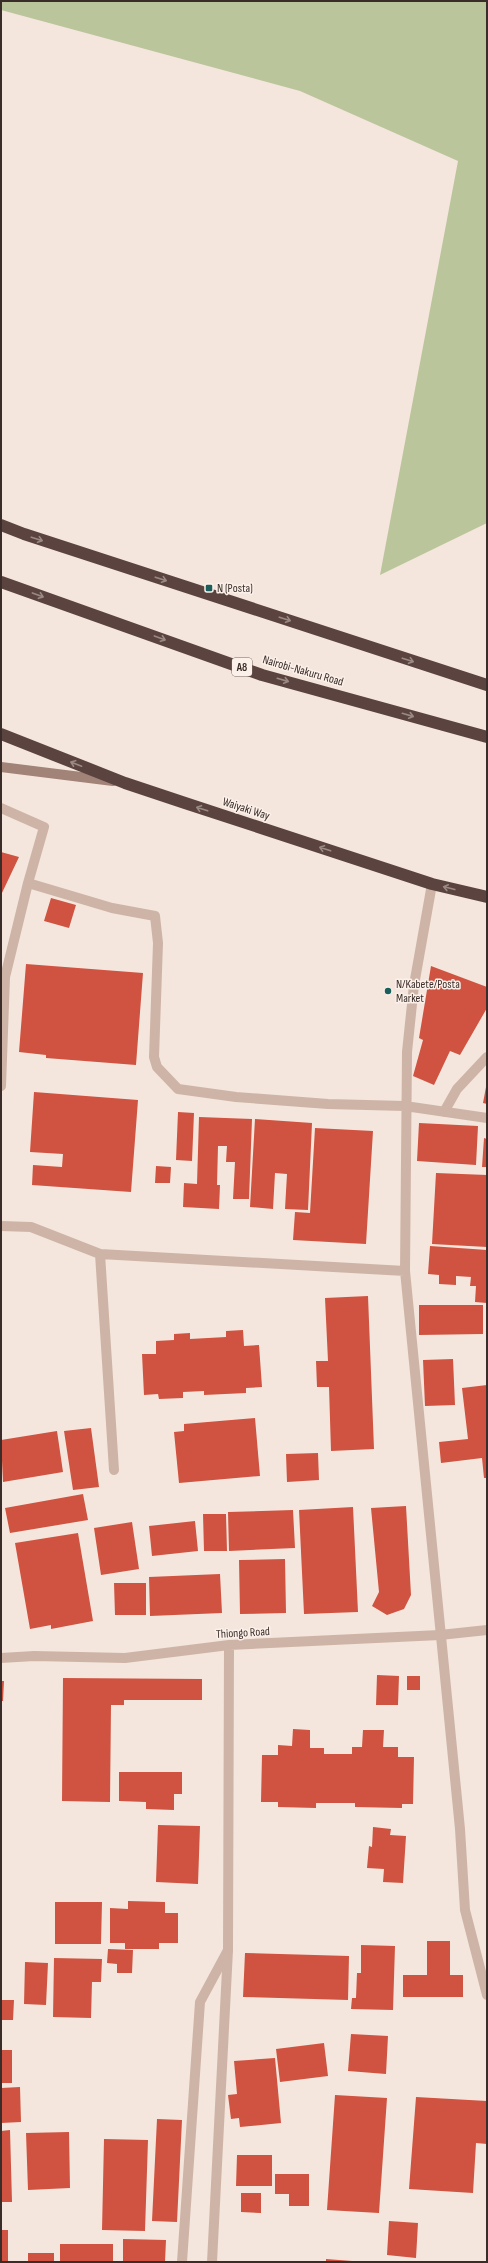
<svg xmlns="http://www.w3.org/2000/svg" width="488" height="2263" font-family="'Sofia Sans Condensed',sans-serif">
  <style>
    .green { fill: #bbc59b }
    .building { fill: #cf5340 }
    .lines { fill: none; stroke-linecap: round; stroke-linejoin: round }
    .lane { stroke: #ceb4a7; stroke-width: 10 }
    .street { stroke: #ceb4a7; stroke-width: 10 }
    .secondary { stroke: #a28378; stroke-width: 10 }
    .highway { stroke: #5b443f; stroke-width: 12 }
    .oneway { stroke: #9b8983 }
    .poi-dot { fill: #1a5f5c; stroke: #fbf1ea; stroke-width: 1.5 }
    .labels { text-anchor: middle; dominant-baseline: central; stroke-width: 3; stroke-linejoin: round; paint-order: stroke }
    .shield { fill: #fbf1ea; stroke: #746762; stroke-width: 1 }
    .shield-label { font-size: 11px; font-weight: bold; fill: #3a2c28 }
    .poi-label { font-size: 12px; fill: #3a2c28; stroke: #fbf1ea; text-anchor: start }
    .street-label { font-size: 12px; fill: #3a2c28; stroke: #fbf1ea }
  </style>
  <rect width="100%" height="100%" fill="#f4e6dd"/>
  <path class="green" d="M1 1H487V523L380 575 458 161 300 91 1 10Z"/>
  <path class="building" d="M1 852 19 857 1 895Z
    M51 898 76 905 69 928 44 921Z
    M26 964 143 973 136 1065 46 1058V1055L19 1052Z
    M431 966 487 987V1008L460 1055 450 1051 434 1085 413 1076 423 1040 419 1038Z
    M486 1087H487V1104L483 1103Z
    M34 1092 138 1100 131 1192 32 1185 33 1165 62 1167 63 1154 30 1152Z
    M178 1112 194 1113 192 1161 176 1160Z
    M199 1117 252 1119 249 1199H233L235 1162H226L227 1146H218L217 1185H220L219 1209 183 1207 184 1183 197 1184Z
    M255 1119 312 1123 308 1210 285 1209 287 1174 275 1173 273 1209 250 1207Z
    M419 1123 478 1126 476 1165 417 1161Z
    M315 1128 373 1131 366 1244 293 1240 295 1212 310 1213Z
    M484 1138 487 1139V1167H482Z
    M156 1166 171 1167 170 1183H155Z
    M436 1173 487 1175V1247L432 1244Z
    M430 1246 487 1250V1303L475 1302 476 1286H470L471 1277 456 1276V1285L439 1284V1275L428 1274Z
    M368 1296 374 1449 331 1451 329 1387H317L316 1361H328L325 1298Z
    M419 1305H483V1334L419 1335Z
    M243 1330 244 1346 259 1345 262 1387 246 1388V1393L204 1395V1391L183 1392V1398L159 1399 158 1394 144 1395 142 1354H156V1341L174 1340V1334L190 1333V1339L226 1337V1331Z
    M453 1359 455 1405 425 1406 423 1360Z
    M487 1385V1478H484L482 1458 441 1463 439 1442 468 1439 462 1388Z
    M255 1418 260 1476 179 1483 174 1432 184 1431V1424Z
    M91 1428 99 1487 73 1490 64 1431Z
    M57 1431 63 1472 3 1482 1 1440Z
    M318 1453 319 1480 287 1482 286 1454Z
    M83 1494 88 1520 10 1533 5 1508Z
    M406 1506 411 1595 404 1609 387 1615 372 1606 379 1592 371 1508Z
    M353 1507 358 1612 304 1614 299 1510Z
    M293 1510 295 1548 229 1551 228 1512Z
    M203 1514H226L227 1551H204Z
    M195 1521 198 1551 152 1556 149 1526Z
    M132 1522 139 1569 101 1575 94 1528Z
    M78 1533 93 1621 51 1629V1625L30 1629 15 1543Z
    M285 1559 286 1613 240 1614 239 1560Z
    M220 1574 222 1613 150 1616 149 1577Z
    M114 1583H146V1615H115Z
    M377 1675 399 1676 398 1705H376Z
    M407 1676H420V1690H407Z
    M63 1678 202 1679V1700H124V1705H111L110 1802 62 1801Z
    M1 1681H4L3 1701H1Z
    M293 1729 310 1730V1748H324V1754H352V1747H362L363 1730H384L383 1747H398V1757H414L413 1804H402V1808L355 1807V1803H316V1808L278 1807V1802H261L262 1755H278V1745L292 1746Z
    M119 1772H182V1794H174V1810L146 1809V1802L119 1801Z
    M158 1825 200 1826 198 1884 156 1882Z
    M373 1827 391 1829 390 1835 406 1836 403 1883 383 1882 384 1869 367 1868 369 1846 372 1847Z
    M128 1901 165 1902V1913H178V1943H159V1949H125V1943H110V1908L128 1909Z
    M55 1902H102L101 1944H55Z
    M427 1941H450V1975H463V1997H403V1975H427Z
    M361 1945 395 1946 393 2010 351 2009 352 1998H356L357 1973H361Z
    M108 1949 133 1950 132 1973H117V1964L107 1963Z
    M245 1953 349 1956 348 2000 243 1997Z
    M54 1958 102 1959 101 1982H92L91 2018 53 2017Z
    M25 1962 48 1963 46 2005 24 2004Z
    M1 2000H14L13 2020H1Z
    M351 2034 388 2036 386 2074 348 2071Z
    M324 2043 328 2076 280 2082 276 2049Z
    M1 2050H12V2083H1Z
    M275 2058 281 2123 240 2127 239 2118 231 2119 228 2095 237 2094 234 2061Z
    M20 2087 21 2122 1 2123V2088Z
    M335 2095 387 2098 379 2213 327 2210Z
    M416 2097 487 2101V2144L476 2143 473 2193 409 2189Z
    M157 2119 182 2120 177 2222 152 2221Z
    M10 2130 12 2202H1V2131Z
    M69 2132 70 2188 28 2190 26 2133Z
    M104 2139 148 2140 145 2231 102 2230Z
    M237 2155H272V2186H236Z
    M275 2174H309V2206H289V2194H275Z
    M241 2193H261V2213L241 2212Z
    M389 2221 418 2223 416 2258 387 2255Z
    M1 2230H8V2262H1Z
    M123 2239 166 2240 165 2262H123Z
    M60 2244H113V2262H60Z
    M28 2253H54V2262H28Z
    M326 2259 352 2261V2262H326Z"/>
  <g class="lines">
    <path class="lane" d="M212 2262 228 1950"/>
    <path class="street" d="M1 808 44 827 28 883 5 977H1
      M28 883 112 908 155 916 158 943 154 1057 157 1067 178 1089 236 1097 328 1104 405 1106 487 1118
      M432 884 414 985 407 1052 405 1271 460 1829 465 1910 487 1995
      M1 1086 5 977
      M444 1112 457 1089 487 1057
      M1 1226 31 1227 100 1254 405 1271
      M100 1254 114 1470
      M1 1658 34 1656 125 1658 229 1645 440 1635 487 1630
      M182 2262 200 2002 228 1950 229 1645"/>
    <path class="secondary" d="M1 767 113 781"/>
    <path class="highway" d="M1 525 24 534 487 685
      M1 582 262 675 487 737
      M1 734 125 783 185 803 432 884 487 897"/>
  </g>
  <defs><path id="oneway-shaft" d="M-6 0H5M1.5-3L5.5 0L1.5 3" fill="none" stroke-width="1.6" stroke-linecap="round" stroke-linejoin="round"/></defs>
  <g class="oneway">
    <use href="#oneway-shaft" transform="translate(37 539) rotate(18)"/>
    <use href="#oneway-shaft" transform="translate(161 579) rotate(18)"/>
    <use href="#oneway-shaft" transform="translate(38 595) rotate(20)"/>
    <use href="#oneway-shaft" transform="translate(285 619) rotate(18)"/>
    <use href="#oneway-shaft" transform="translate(160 638) rotate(20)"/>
    <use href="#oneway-shaft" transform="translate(408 660) rotate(18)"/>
    <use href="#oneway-shaft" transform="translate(283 680) rotate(16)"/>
    <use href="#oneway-shaft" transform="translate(408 715) rotate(16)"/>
    <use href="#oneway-shaft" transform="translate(76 764) rotate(-159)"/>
    <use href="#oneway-shaft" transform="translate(202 809) rotate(-162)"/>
    <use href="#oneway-shaft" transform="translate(325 849) rotate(-162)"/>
    <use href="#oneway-shaft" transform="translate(449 888) rotate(-166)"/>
  </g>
  <g class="poi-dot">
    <rect x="205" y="584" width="8" height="8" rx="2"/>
    <circle cx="388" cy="991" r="4"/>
  </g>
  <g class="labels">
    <rect class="shield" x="232" y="658" width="20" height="18" rx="3"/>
    <g class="shield-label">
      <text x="242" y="667">A8</text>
    </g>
    <g class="poi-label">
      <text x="217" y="588">N (Posta)</text>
      <text x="396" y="984">N/Kabete/Posta<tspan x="396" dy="14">Market</tspan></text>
    </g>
    <g class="street-label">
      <text transform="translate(303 671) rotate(16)">Nairobi-Nakuru Road</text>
      <text transform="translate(246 809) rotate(18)">Waiyaki Way</text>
      <text transform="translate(243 1633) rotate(-3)">Thiongo Road</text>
    </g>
  </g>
  <rect width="488" height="2263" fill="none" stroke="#3a2c28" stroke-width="4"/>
</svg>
